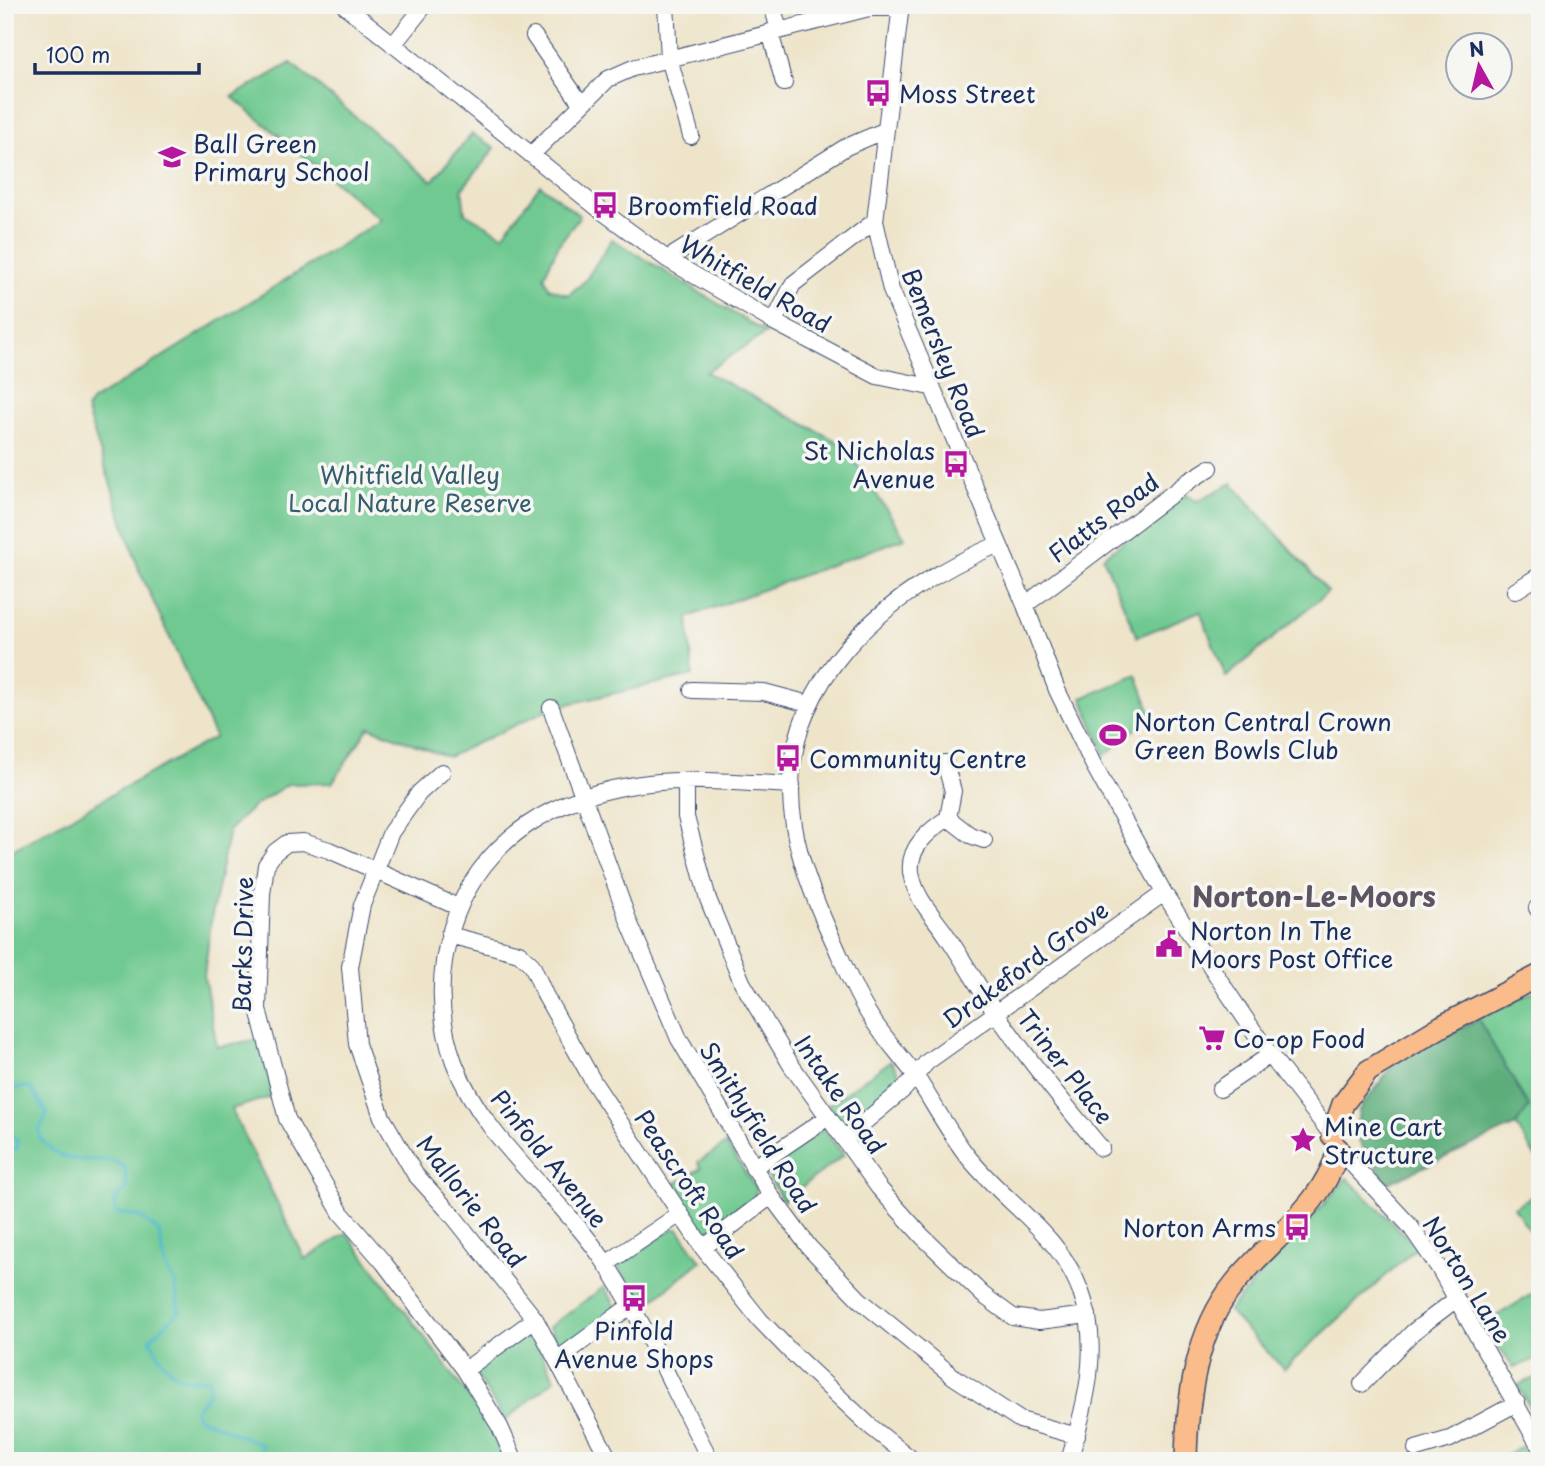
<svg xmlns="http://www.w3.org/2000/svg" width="1545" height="1466" font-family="'Playpen Sans',sans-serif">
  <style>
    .green { fill: #6fc990; stroke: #457c77; stroke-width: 2 }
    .forest { fill: #5bad7a; stroke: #3b6e6c; stroke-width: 2 }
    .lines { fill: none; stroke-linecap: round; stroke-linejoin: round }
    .stream { stroke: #4ab7c6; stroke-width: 3.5 }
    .minor-casing { stroke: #3b4a6e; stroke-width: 18 }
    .major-casing { stroke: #3b4a6e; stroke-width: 24 }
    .minor { stroke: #fff; stroke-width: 16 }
    .major { stroke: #f9bc8a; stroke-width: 21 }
    .labels { text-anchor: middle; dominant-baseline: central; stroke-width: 7; stroke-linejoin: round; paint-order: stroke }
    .poi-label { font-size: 24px; fill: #1b2f5e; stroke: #f6f6f2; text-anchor: start }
    .street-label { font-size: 24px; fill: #1b2f5e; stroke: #f6f6f2 }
    .park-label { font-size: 24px; fill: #345d6d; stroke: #f6f6f2 }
    .quarter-label { font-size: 28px; font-weight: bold; fill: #5e5563; stroke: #f6f6f2 }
  </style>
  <rect width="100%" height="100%" fill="#f6f6f2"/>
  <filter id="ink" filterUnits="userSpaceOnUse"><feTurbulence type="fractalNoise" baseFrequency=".0143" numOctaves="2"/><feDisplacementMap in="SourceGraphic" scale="14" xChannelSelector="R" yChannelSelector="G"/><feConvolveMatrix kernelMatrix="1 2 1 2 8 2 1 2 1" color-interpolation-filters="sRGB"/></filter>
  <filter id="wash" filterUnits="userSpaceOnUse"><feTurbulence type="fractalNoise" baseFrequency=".00686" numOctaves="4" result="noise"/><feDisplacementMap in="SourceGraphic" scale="28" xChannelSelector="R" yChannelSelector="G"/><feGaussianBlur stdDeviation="1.57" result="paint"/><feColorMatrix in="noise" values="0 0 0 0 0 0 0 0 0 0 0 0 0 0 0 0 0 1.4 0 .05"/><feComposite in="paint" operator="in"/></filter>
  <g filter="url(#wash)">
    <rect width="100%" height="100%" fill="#eee4c9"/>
    <path class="green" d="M291 63 432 181 472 134 495 148 462 189 465 213 503 235 540 185 580 216 559 244 544 276 549 288 568 295 585 281 612 239 766 333 706 372 844 445 905 538 688 617 693 675 551 708 448 757 369 727 332 783 288 784 254 806 229 830 212 914 204 976 217 1047 260 1039 274 1096 231 1109 305 1259 347 1233 489 1424 505 1461H5V854L215 737 139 570 86 409 92 401 381 220 232 97Z
      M1232 483 1328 592 1226 677 1200 611 1137 637 1103 557 1187 494 1197 501Z
      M1137 675 1152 715 1105 755 1082 698Z
      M1540 988V1164L1516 1125 1528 1106 1478 1019Z
      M891 1061 902 1078 903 1085 848 1127 843 1126 828 1105Z
      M823 1129 844 1155 783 1201 763 1167Z
      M726 1144 756 1188 755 1197 711 1232 698 1230 668 1188 701 1168 698 1162Z
      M1347 1178 1417 1247 1284 1369 1228 1311Z
      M1540 1191V1246L1514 1207Z
      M672 1229H678L701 1261 642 1309 618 1267Z
      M604 1287 616 1306 614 1311 569 1347 559 1348 549 1327Z
      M1540 1289V1357L1514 1368 1482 1325Z
      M524 1336H532L555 1379 505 1421 476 1375 480 1367Z
      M1540 1376V1427L1518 1385Z
      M1521 1447 1530 1461H1496Z"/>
    <path class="forest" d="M1478 1019 1529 1107 1516 1125 1388 1183 1362 1147 1356 1134 1359 1110 1396 1062Z"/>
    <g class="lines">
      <path class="stream" d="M5 1094C12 1089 22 1086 31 1088L47 1113 39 1131 40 1138C72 1177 97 1148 125 1167L127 1187 115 1200 116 1213 139 1216 159 1232 166 1268 175 1283 179 1312 150 1339C157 1353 169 1377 187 1379 195 1381 201 1377 209 1379V1392L195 1410 197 1417 261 1444 264 1461
        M5 1096 8 1100 5 1107
        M5 1133H10L17 1140V1149L5 1150"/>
    </g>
  </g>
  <g filter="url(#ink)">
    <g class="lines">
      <defs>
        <path id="minor" d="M344 5 599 209 667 259 774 322 877 376 930 387
          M666 5 669 58 691 136
          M772 5 779 30
          M901 5 875 221 891 290 1025 605 1057 690 1094 766 1164 893 1224 987 1270 1055 1332 1135 1338 1149 1410 1226 1439 1268 1540 1447
          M770 32 784 83
          M534 36 582 105
          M393 45 425 5
          M531 155 608 79 633 68 869 8H901
          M667 259 846 147 886 130
          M774 322 793 284 875 221
          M999 544C883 592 771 687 794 826 800 864 815 901 831 936 843 962 854 992 870 1016 884 1038 902 1057 917 1078 933 1103 947 1129 965 1153 1003 1203 1058 1230 1081 1292 1102 1347 1085 1407 1069 1461
          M1515 591 1537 577
          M1025 605 1189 481 1210 468
          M692 690 764 692 809 704
          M551 708 629 922 679 1039 771 1196 809 1247 860 1300 954 1377 1020 1420 1077 1436
          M945 763 953 791 948 818C930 830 908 847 911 872 915 899 933 915 947 936 964 961 979 988 996 1013 1028 1060 1064 1104 1101 1148
          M442 772 419 793 391 832 362 905 350 967 357 1044 382 1117 415 1174 453 1216 535 1319 610 1461
          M686 781V817L708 899 742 982 791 1065 879 1188 922 1236 983 1295 1013 1317 1039 1321 1088 1315
          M948 818 970 835 984 840
          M458 907 329 850 303 842 287 843 275 852 266 865 262 894 258 1009 287 1119 341 1213 384 1263 465 1370 500 1427 515 1461
          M1537 908 1540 912
          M449 935 519 953 532 965 545 995 594 1083 703 1248 760 1320 793 1354 871 1427 914 1461
          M1220 1089 1270 1055
          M844 1139 904 1089 927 1062 1164 893
          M753 1168 828 1117
          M703 1248 771 1196
          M606 1264 680 1214
          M557 1360 630 1306
          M465 1370 535 1319
          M1362 1384 1413 1332 1455 1300
          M1416 1449 1450 1439 1517 1403
          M711 1461C676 1396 647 1326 606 1264 560 1194 484 1142 454 1062 438 1018 438 971 452 927 480 837 559 793 649 783 696 778 745 783 792 785"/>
        <path id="major" d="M1332 1135 1343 1104 1368 1071 1442 1026 1540 975
          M1186 1461C1187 1401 1195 1332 1235 1283 1268 1242 1327 1202 1338 1149"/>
      </defs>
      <use href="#minor" class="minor-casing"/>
      <use href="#major" class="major-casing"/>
      <use href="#minor" class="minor"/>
      <use href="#major" class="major"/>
    </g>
  </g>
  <defs>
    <symbol id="bus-bare" viewBox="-9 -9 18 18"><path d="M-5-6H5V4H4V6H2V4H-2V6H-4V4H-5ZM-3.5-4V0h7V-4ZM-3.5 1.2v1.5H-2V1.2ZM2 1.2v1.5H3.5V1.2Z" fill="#b5179e" stroke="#f6f6f2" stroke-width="2.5" paint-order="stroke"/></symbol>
    <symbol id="school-bare" viewBox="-9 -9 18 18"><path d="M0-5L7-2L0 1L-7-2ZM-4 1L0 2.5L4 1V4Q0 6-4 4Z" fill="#b5179e" stroke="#f6f6f2" stroke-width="2.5" paint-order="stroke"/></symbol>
    <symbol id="stadium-bare" viewBox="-9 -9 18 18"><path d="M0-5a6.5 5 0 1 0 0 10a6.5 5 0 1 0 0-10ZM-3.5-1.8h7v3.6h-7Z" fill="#b5179e" stroke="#f6f6f2" stroke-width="2.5" paint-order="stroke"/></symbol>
    <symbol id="civic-bare" viewBox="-9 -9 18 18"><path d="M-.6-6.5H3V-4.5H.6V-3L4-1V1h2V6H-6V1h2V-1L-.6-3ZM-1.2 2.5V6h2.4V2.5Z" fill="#b5179e" stroke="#f6f6f2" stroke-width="2.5" paint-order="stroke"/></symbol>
    <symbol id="supermarket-bare" viewBox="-9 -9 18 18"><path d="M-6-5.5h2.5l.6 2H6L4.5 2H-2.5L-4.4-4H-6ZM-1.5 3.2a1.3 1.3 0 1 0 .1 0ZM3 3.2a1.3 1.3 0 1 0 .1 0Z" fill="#b5179e" stroke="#f6f6f2" stroke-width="2.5" paint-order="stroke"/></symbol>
    <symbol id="sight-bare" viewBox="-9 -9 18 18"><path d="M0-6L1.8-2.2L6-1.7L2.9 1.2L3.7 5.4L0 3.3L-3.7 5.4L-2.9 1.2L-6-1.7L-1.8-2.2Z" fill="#b5179e" stroke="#f6f6f2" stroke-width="2.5" paint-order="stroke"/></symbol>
  </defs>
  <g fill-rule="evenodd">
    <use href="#bus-bare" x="859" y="74" width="38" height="38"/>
    <use href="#school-bare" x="153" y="138" width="38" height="38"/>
    <use href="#bus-bare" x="586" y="186" width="38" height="38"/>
    <use href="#bus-bare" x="937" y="445" width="38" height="38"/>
    <use href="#stadium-bare" x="1094" y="716" width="38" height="38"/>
    <use href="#bus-bare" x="769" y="739" width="38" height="38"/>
    <use href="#civic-bare" x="1150" y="925" width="38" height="38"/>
    <use href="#supermarket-bare" x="1193" y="1019" width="38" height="38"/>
    <use href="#sight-bare" x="1284" y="1121" width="38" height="38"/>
    <use href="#bus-bare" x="1278" y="1208" width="38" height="38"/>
    <use href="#bus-bare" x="615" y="1279" width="38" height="38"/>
  </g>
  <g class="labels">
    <g class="poi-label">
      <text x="899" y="93">Moss Street</text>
      <text x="193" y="143">Ball Green<tspan x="193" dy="28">Primary School</tspan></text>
      <text x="626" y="205">Broomfield Road</text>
      <text x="935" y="450" text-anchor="end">St Nicholas<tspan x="935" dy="28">Avenue</tspan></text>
      <text x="1134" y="721">Norton Central Crown<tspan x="1134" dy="28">Green Bowls Club</tspan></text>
      <text x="809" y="758">Community Centre</text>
      <text x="1190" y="930">Norton In The<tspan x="1190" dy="28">Moors Post Office</tspan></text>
      <text x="1233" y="1038">Co-op Food</text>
      <text x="1324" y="1126">Mine Cart<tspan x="1324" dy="28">Structure</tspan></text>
      <text x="1276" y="1227" text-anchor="end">Norton Arms</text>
      <text x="634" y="1330" text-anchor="middle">Pinfold<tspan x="634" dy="28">Avenue Shops</tspan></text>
    </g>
    <g class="street-label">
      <text transform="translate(756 283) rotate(30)">Whitfield Road</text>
      <text transform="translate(944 353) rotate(68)">Bemersley Road</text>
      <text transform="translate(1103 517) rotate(-37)">Flatts Road</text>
      <text transform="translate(242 945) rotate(-89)">Barks Drive</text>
      <text transform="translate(1025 964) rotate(-36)">Drakeford Grove</text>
      <text transform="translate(1066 1066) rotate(52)">Triner Place</text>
      <text transform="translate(841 1094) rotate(55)">Intake Road</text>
      <text transform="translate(759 1127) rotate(58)">Smithyfield Road</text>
      <text transform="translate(550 1158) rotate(51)">Pinfold Avenue</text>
      <text transform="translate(690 1184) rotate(56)">Peascroft Road</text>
      <text transform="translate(472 1201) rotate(52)">Mallorie Road</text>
      <text transform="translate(1468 1279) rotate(58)">Norton Lane</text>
    </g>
    <g class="park-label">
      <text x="410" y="474">Whitfield Valley<tspan x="410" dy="28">Local Nature Reserve</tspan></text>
    </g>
    <g class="quarter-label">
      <text x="1314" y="895">Norton-Le-Moors</text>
    </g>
  </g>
  <rect width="1545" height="1466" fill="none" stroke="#f6f6f2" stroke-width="28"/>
  <g transform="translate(1479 66) rotate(352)"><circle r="33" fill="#f6f6f2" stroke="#9ea6b7" stroke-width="2"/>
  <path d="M0-5L12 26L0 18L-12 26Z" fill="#b5179e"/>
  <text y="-10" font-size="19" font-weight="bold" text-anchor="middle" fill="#1b2f5e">N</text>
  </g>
  <path d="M35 63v10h164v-10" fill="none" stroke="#1b2f5e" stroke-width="3.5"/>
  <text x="46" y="63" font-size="21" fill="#1b2f5e" stroke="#f6f6f2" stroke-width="5" paint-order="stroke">100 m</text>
</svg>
